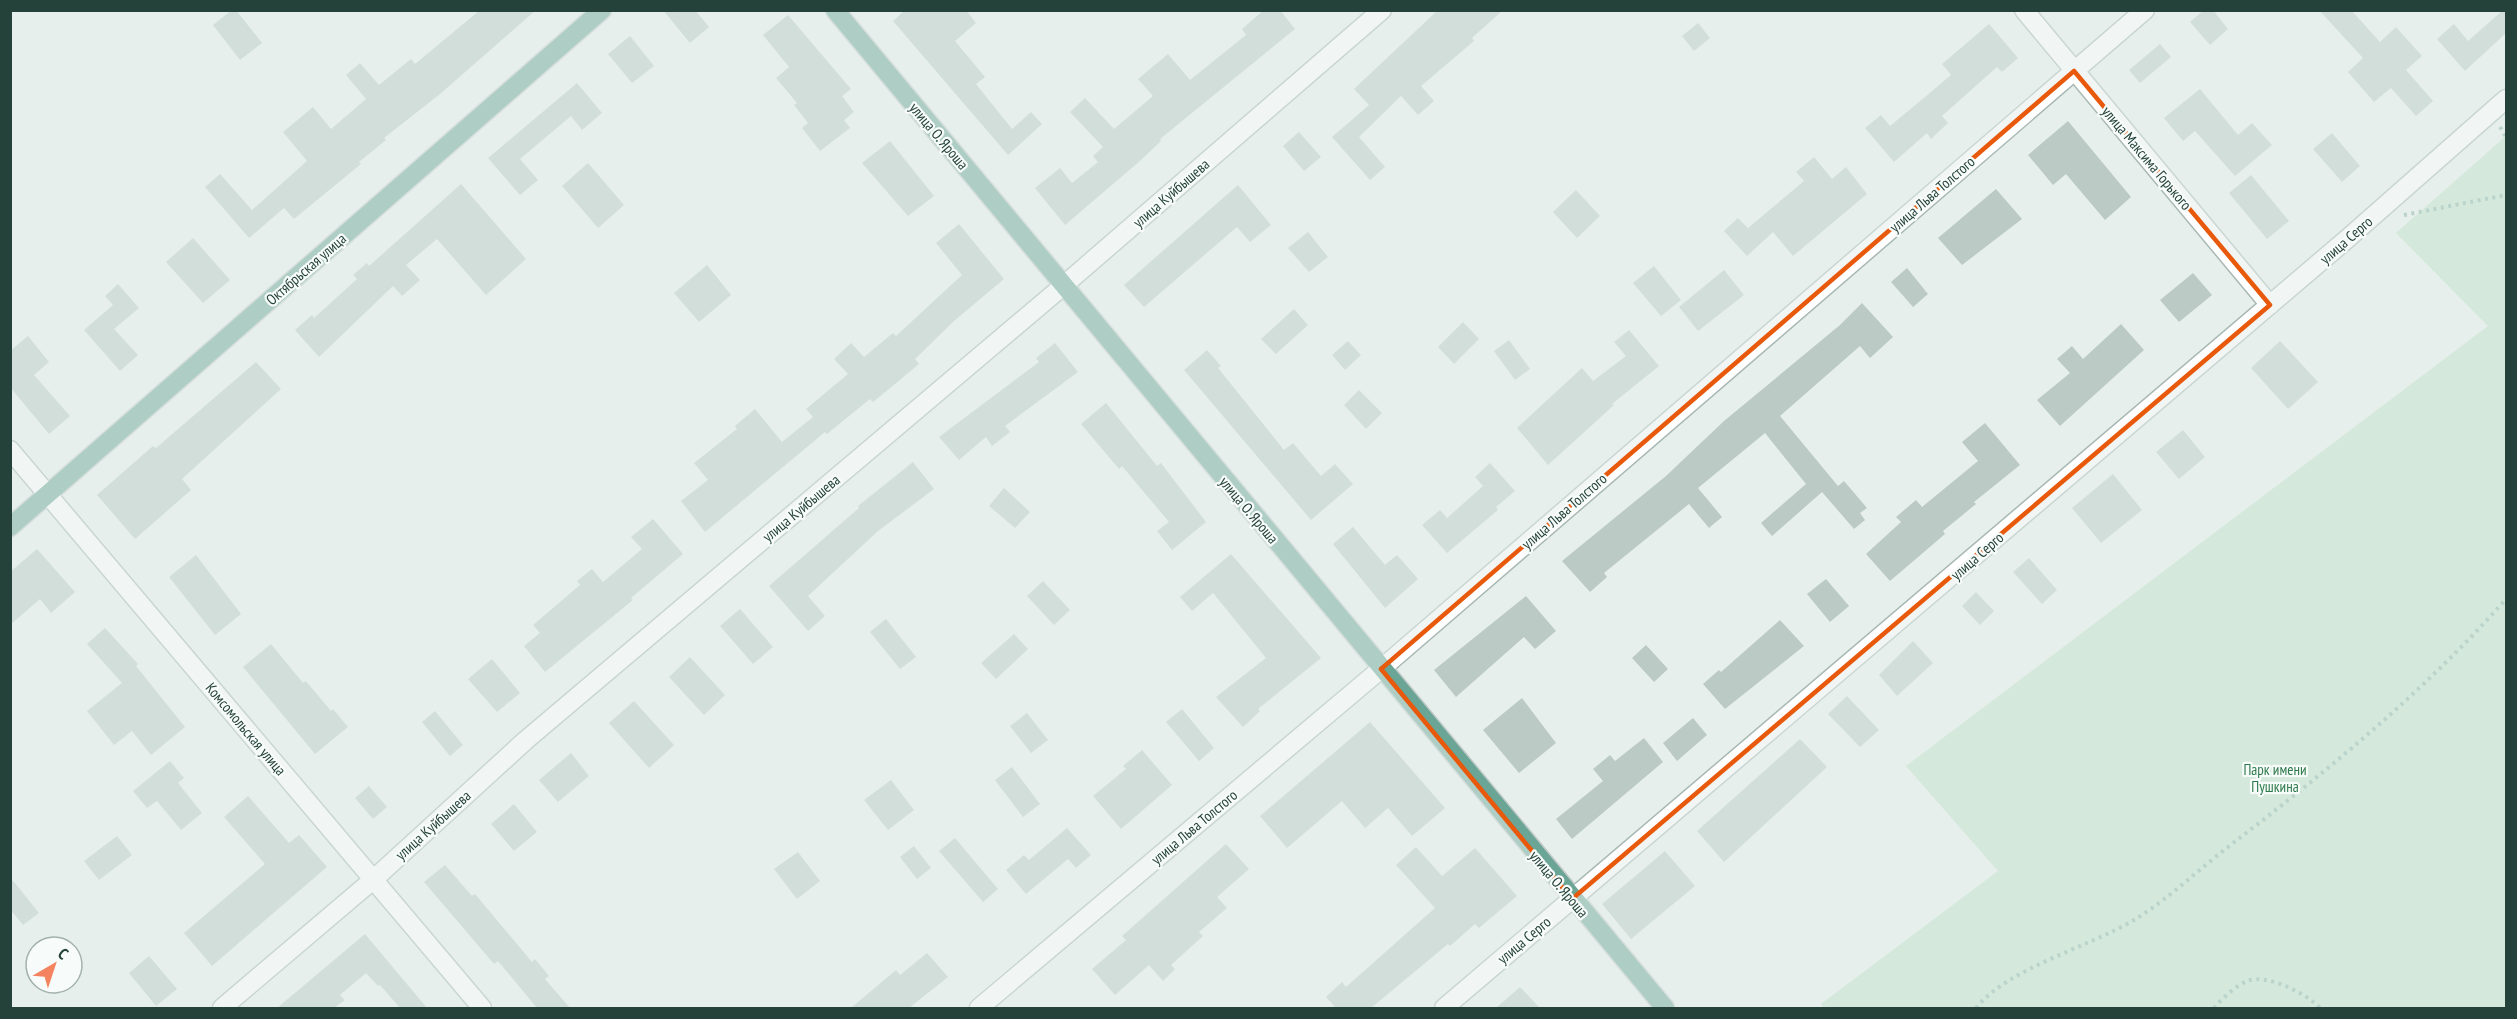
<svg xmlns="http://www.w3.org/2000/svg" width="2517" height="1019" font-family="'PT Sans Narrow',sans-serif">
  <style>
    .green { fill: #bfe0c8 }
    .building { fill: #bbcac4 }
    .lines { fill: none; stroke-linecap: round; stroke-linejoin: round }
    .minor-casing { stroke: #a8b8b2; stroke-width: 21 }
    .major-casing { stroke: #c2cac8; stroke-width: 21 }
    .path { stroke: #86b3a5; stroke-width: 4; stroke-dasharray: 3 4.5; stroke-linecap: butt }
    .minor { stroke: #fff; stroke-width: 18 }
    .major { stroke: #6aa596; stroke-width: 18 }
    .marked { fill: none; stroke: #e8590c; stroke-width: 4.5; stroke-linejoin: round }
    .labels { text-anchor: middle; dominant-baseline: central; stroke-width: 4.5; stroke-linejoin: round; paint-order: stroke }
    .street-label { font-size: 15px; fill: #24423a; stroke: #f7fbf9 }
    .park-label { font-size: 15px; fill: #2d7a4b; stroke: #f7fbf9 }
  </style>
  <rect width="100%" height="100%" fill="#e6efeb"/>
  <path class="green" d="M2506 136V1008H1824L1821 1004 1998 871 1906 766 2488 326 2396 233Z"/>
  <path class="building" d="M232 10H236L262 43 240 60 213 25Z
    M480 10H536L440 94 384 138 386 140 359 162 361 164 294 219 284 208 249 238 205 187 220 174 252 210 307 161 283 132 313 107 331 129 366 99 346 75 360 63 379 85 411 59 415 64Z
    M663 10H695L709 27 690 43Z
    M905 10H966L976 23 955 41 985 77 976 84 1012 129 1031 112 1042 124 1008 155 893 21Z
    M1264 10H1280L1295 29 1160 139 1161 141 1140 161 1065 225 1035 188 1060 168 1072 183 1098 162 1093 156 1103 147 1070 112 1085 98 1114 129 1153 96 1138 79 1168 54 1190 80 1246 35 1242 29Z
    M1438 10H1503L1472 38 1474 41 1421 86 1434 101 1418 115 1401 96 1359 137 1385 167 1370 180 1332 137 1369 105 1354 89Z
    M2204 10H2213L2228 29 2210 45 2190 22Z
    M2319 10H2351L2380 42 2396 27 2422 56 2406 70 2433 101 2416 116 2391 88 2374 102 2348 72 2363 58Z
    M2503 10H2506V33L2465 71 2437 39 2454 24 2468 41Z
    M788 15 851 89 842 96 854 112 844 120 850 128 820 151 802 128 808 123 794 105 797 103 776 78 789 67 763 35Z
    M1698 23 1710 38 1694 51 1682 36Z
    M1989 24 2018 58 2002 72 1997 67 1942 116 1948 123 1931 139 1927 133 1894 162 1865 128 1881 115 1890 126 1925 97 1951 75 1942 64Z
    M630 36 654 66 632 83 608 54Z
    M2160 44 2171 57 2140 83 2129 70Z
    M577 83 602 113 582 130 571 116 520 159 538 180 520 195 488 158Z
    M2200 89 2238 135 2252 123 2272 145 2235 176 2195 131 2183 141 2164 118Z
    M2068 121 2131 197 2105 220 2066 174 2053 185 2028 155Z
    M1299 132 1321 157 1304 171 1283 146Z
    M2332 133 2360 166 2342 182 2313 149Z
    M890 141 934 196 908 216 862 163Z
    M1814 157 1832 179 1846 167 1867 194 1793 256 1773 232 1747 256 1724 231 1738 218 1748 228 1804 181 1796 172Z
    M588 163 624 205 598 228 562 186Z
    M2251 175 2289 221 2267 239 2229 193Z
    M461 184 526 259 486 295 437 239 406 265 420 280 402 296 393 286 319 357 295 330 312 315 314 318 357 279 353 275 367 263 369 266Z
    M1238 185 1271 225 1250 242 1237 227 1144 307 1124 285Z
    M1996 189 2022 219 1962 265 1938 238Z
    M1576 190 1600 216 1577 238 1553 212Z
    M959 224 1004 279 954 321 915 359 919 364 895 384 873 402 870 399 827 434 825 432 705 532 681 501 708 480 694 463 737 429 735 426 755 409 782 442 813 417 806 409 848 374 834 359 851 343 864 357 893 333 896 336 962 275 936 243Z
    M1308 232 1328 257 1309 272 1288 248Z
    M193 238 230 280 203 303 166 262Z
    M707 265 731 295 699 322 674 293Z
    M1654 266 1681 300 1661 316 1633 283Z
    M1907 268 1928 294 1913 307 1891 282Z
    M1724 270 1744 295 1698 331 1679 307Z
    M2193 273 2212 295 2179 322 2160 300Z
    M118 284 139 308 114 329 138 355 120 371 84 330 113 305 105 296Z
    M1862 303 1893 337 1870 358 1860 346 1780 416 1838 486 1844 481 1867 508 1860 513 1865 520 1854 529 1822 492 1772 536 1761 523 1806 484 1765 433 1698 488 1722 517 1709 528 1689 504 1604 573 1607 577 1590 592 1562 561 1666 476 1724 421 1840 325Z
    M1294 309 1308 325 1276 354 1261 339Z
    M1463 322 1479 339 1454 364 1438 347Z
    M2121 324 2144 350 2060 426 2037 400 2070 373 2057 359 2072 346 2083 359Z
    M1629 330 1659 366 1612 404 1614 405 1548 465 1517 428 1582 368 1593 381 1626 356 1614 342Z
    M28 336 49 362 34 375 70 416 49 434 10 387V351Z
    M1509 340 1530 369 1515 380 1494 351Z
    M1348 341 1361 355 1345 370 1332 355Z
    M2280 341 2318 382 2288 409 2251 368Z
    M1055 343 1078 372 1005 426 1010 432 992 446 986 437 959 460 939 437 1039 362 1036 358Z
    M1207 350 1221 366 1218 368 1284 450 1293 443 1321 476 1335 464 1353 484 1311 520 1184 370Z
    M256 362 281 389 182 479 191 490 135 539 97 495 153 446 156 448Z
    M1359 390 1382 413 1366 429 1344 405Z
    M1106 403 1157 466 1161 463 1206 522 1172 550 1157 531 1169 522 1122 466 1119 469 1081 424Z
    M1985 423 2020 465 1974 502 1976 504 1943 531 1945 534 1890 581 1866 554 1901 522 1896 517 1916 500 1922 507 1978 461 1962 442Z
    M2183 430 2205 457 2179 479 2156 452Z
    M913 462 934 489 878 531 808 596 825 616 808 631 769 586 859 508 858 506Z
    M1490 463 1515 491 1496 507 1498 510 1447 553 1422 525 1440 510 1447 518 1483 486 1475 477Z
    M2113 474 2142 510 2101 543 2072 508Z
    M1004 488 1030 512 1015 528 989 506Z
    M653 519 683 554 631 598 633 600 545 672 524 646 540 633 533 625 580 585 577 581 592 569 603 582 642 549 631 537Z
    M1353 527 1385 565 1397 555 1418 579 1385 608 1333 544Z
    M37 549 75 592 51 613 40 599 10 625V572Z
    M1231 554 1321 658 1258 709 1260 711 1243 727 1216 697 1266 658 1213 593 1192 611 1180 597Z
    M196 555 241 614 215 635 169 577Z
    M2029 558 2057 590 2042 604 2013 572Z
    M1826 579 1849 606 1830 622 1807 594Z
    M1043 581 1070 610 1054 625 1027 596Z
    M1976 592 1994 611 1980 625 1962 606Z
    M1526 596 1556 631 1535 649 1524 637 1456 697 1434 670Z
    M740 609 773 647 753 664 720 626Z
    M886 619 916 657 900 669 870 632Z
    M1780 620 1804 646 1725 709 1703 684 1719 670 1721 672Z
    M105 628 138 664 136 666 185 727 151 755 132 731 114 745 87 711 122 683 87 644Z
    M1014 634 1028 649 996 679 981 663Z
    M1913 641 1933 663 1897 696 1879 675Z
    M271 644 303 683 306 681 331 711 333 709 348 727 315 754 243 667Z
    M1646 645 1668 669 1654 682 1632 658Z
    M690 657 725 695 704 715 669 677Z
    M492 659 520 693 497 712 468 679Z
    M1847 696 1879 730 1860 747 1828 714Z
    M1522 698 1556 743 1519 773 1483 730Z
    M634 701 674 745 649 768 609 723Z
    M1182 709 1214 748 1199 761 1166 722Z
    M435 711 463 745 450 756 422 722Z
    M1027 713 1048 740 1031 753 1010 726Z
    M1693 718 1707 735 1677 761 1663 743Z
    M1370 722 1445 808 1412 836 1388 808 1365 828 1342 801 1287 848 1260 816Z
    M1644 738 1663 762 1572 839 1556 819 1603 781 1593 769 1610 755 1615 761Z
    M1800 739 1827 767 1724 862 1697 831Z
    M1142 750 1172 785 1121 829 1093 796 1126 769 1123 766Z
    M571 753 589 776 558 802 539 780Z
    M170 761 184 778 178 783 202 813 181 830 157 801 147 808 133 791Z
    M1012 767 1040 804 1023 817 995 780Z
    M891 780 914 810 888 830 864 800Z
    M369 786 387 807 373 819 355 798Z
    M248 796 289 843 299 835 327 867 212 966 184 933 265 864 224 817Z
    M514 804 537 832 514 851 491 824Z
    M1067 828 1091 855 1076 868 1068 859 1026 894 1006 870 1024 855 1029 860Z
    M117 836 132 855 99 880 84 861Z
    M955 838 998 889 983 902 939 851Z
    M1226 844 1249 869 1217 897 1227 908 1199 932 1203 936 1171 965 1175 969 1163 981 1149 965 1115 995 1092 969 1126 940 1122 936Z
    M914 846 931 868 917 879 900 857Z
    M1416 847 1442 876 1475 848 1517 896 1479 928 1475 924 1450 946 1448 944 1371 1008H1336L1326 997 1342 982 1346 987 1435 908 1396 865Z
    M1665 851 1695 886 1631 939 1602 904Z
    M798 852 820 881 797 899 774 869Z
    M445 865 472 896 475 894 532 962 535 959 549 976 545 979 570 1008H537L498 961 494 964 424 882Z
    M10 877 39 913 23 925 10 909Z
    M365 934 427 1008H400L380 985 378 986 366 973 340 995 345 1000 334 1008H277Z
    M927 953 948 977 909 1008H851L896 970 900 975Z
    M149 956 177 989 156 1006 129 973Z
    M1520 987 1540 1008H1496Z"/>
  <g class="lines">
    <defs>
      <path id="minor" d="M2024 10 2270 305
        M10 450 482 1008
        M222 1008 374 879 526 740 1063 286 1382 10
        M979 1008 1381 669 2145 10
        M1444 1008 2347 239 2506 99"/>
      <path id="major" d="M835 10 1665 1008
        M10 527 602 10"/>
    </defs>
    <use href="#minor" class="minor-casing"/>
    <use href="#major" class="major-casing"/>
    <path class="path" d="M2500 127 2506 137
      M2404 215 2506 195
      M1976 1008C2008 968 2089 947 2134 920 2167 900 2197 871 2228 847 2326 772 2424 692 2506 599
      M2214 1008C2223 998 2234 987 2247 981 2267 973 2307 994 2320 1008"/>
    <use href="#minor" class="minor"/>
    <use href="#major" class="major"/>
  </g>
  <path d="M0 0H2517V1019H0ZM2074 71 2270 305 1572 899 1381 669Z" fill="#e6efeb" fill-opacity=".55" fill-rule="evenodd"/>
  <path class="marked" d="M2074 71 2270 305 1572 899 1381 669Z"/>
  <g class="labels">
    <g class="street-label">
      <text transform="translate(939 136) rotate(50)">улица О. Яроша</text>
      <text transform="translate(2147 158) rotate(50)">улица Максима Горького</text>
      <text transform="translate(1171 193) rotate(-41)">улица Куйбышева</text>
      <text transform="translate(1932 194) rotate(-41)">улица Льва Толстого</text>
      <text transform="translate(2346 240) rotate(-41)">улица Серго</text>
      <text transform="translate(306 269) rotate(-41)">Октябрьская улица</text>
      <text transform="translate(801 508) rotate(-40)">улица Куйбышева</text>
      <text transform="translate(1249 510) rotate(50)">улица О. Яроша</text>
      <text transform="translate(1564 511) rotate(-41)">улица Льва Толстого</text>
      <text transform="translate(1977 556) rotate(-41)">улица Серго</text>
      <text transform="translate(246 729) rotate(50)">Комсомольская улица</text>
      <text transform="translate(433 825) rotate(-42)">улица Куйбышева</text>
      <text transform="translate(1194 827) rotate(-40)">улица Льва Толстого</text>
      <text transform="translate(1559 884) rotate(50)">улица О. Яроша</text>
      <text transform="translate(1524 940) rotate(-40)">улица Серго</text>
    </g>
    <g class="park-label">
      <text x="2275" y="769">Парк имени<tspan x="2275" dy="17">Пушкина</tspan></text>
    </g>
  </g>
  <rect width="2517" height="1019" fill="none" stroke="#24423a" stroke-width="24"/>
  <g transform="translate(54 965) rotate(39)"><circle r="28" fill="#f7fbf9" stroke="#a3b1ad" stroke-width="1.5"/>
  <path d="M0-4.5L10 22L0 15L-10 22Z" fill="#f4845f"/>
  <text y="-9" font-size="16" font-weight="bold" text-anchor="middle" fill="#24423a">С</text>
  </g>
</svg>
